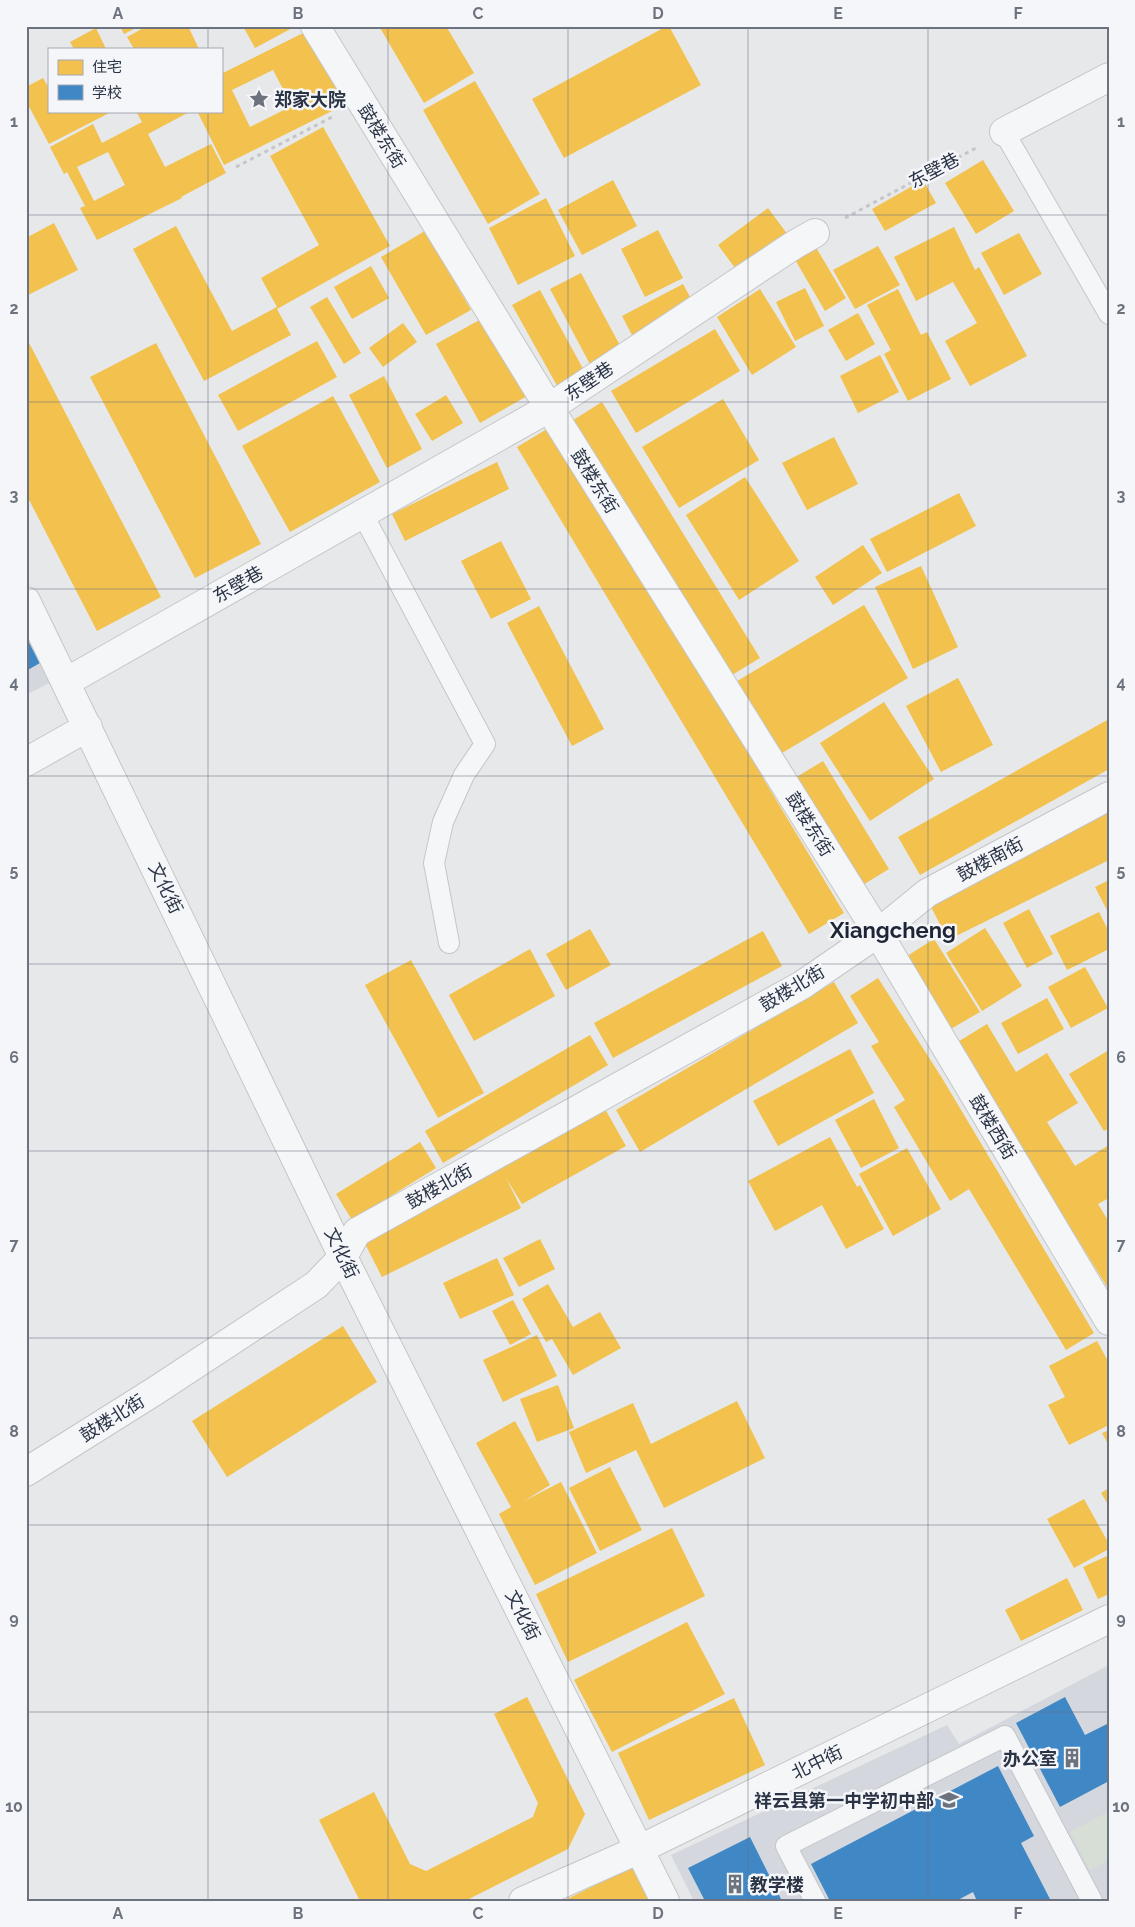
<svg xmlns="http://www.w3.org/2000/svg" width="1135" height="1927" font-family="Raleway,'Noto Sans SC',sans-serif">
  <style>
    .built { fill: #d4d7dd }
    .green { fill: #d6ded6 }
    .homes { fill: #f2c14e; fill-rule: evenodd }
    .schools { fill: #3f88c5 }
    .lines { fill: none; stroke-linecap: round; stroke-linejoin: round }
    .service-casing { stroke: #c4c6c8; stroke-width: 22 }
    .pedestrian-casing { stroke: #c4c6c8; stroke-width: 30 }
    .minor-casing { stroke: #c4c6c8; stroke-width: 30 }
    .path { stroke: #c5c6ca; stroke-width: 3; stroke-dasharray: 4 4; stroke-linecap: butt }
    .service { stroke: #f5f6f7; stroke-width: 20 }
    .pedestrian { stroke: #f5f6f7; stroke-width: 28 }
    .minor { stroke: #f5f6f7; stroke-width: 28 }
    .grid { fill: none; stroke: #6c737f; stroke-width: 1; stroke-opacity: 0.55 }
    .labels { text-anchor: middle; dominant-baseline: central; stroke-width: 5; stroke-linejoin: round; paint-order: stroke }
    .poi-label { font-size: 18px; font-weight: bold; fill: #2b3445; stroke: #f4f6f9; text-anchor: start }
    .street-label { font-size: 18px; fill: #2b3445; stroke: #f4f6f9 }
    .district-label { font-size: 22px; font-weight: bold; fill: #1d2536; stroke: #f4f6f9 }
    .neatline { fill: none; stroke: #6c737f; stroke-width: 2 }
    .grid-label { font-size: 16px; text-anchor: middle; font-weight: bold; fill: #6c737f }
  </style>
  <rect width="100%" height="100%" fill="#e6e8ea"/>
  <path class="built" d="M26 621 57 679 26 695Z
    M1109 1665V1901H694L671 1855 947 1725 959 1744Z"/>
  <path class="green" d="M1109 1811V1860L1090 1870 1070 1832Z"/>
  <path class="homes" d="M120 26H140L124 34Z
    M147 26H188L199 49H134L127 37Z
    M243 26H296L255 48Z
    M379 26H446L474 73 424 103Z
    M667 26H669L701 85 564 158 532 99Z
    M96 28 106 49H74L70 42Z
    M307 31 344 105 224 165 197 111H221V74ZM273 70 292 106 250 127 232 90Z
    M43 78 49 88V111H113L49 144 26 101V87Z
    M475 81 540 194 488 224 423 110Z
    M141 111H191L148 134 165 167 211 144 226 173 181 197 182 198 97 240 80 208 85 206 67 172 64 174 50 147 93 124 102 143 142 122 137 113ZM108 152 125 185 94 201 77 167Z
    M323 127 390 246 277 309 291 335 204 381 133 249 176 226 232 331 277 307 261 278 319 245 270 156Z
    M983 160 1014 211 976 234 945 183Z
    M613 180 637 226 582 255 558 210Z
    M923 180 936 203 885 231 872 209Z
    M546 198 575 256 518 285 489 228Z
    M768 208 791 239 741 276 718 245Z
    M54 223 78 270 26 296V238Z
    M954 227 975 270 979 267 1027 356 970 386 945 341 977 323 953 282 916 301 894 257Z
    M658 230 683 278 645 297 621 249Z
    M425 231 471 310 426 335 381 257Z
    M1019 233 1042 274 1004 295 981 253Z
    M811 239 846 298 825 311 790 251Z
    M878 246 900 285 855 309 833 270Z
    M371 266 389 298 352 319 334 287Z
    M581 273 623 351 592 368 550 289Z
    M683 284 695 306 633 337 622 316Z
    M805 288 824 326 795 341 776 302Z
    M760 289 796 347 752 375 717 317Z
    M898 289 921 335 927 332 951 379 908 401 884 354 891 350 867 305Z
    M540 290 587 376 560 391 512 305Z
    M327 297 361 353 344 364 310 307Z
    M858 313 875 344 846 361 828 330Z
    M483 318 527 396 480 423 436 344Z
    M403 323 417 342 383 367 369 348Z
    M715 329 740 371 636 433 611 391Z
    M26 337 161 597 97 631 26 494Z
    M317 341 337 377 238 431 218 395Z
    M156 343 261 544 195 578 90 377Z
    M880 355 899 392 858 413 840 376Z
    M384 376 422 449 387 468 349 395Z
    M446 395 463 423 432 441 415 414Z
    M333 396 380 482 290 532 242 446Z
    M723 399 759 460 679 508 642 447Z
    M602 402 760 658 727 678 570 422Z
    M552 426 844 913 809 934 517 447Z
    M834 437 858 484 807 510 782 463Z
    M497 462 509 489 405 541 392 514Z
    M745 477 799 561 739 600 686 515Z
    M959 493 976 526 887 572 870 539Z
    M501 541 531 599 491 619 461 561Z
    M863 545 882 573 833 605 815 577Z
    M921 566 958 647 913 669 875 587Z
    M864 605 908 678 777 756 734 683Z
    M539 606 604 729 572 746 507 623Z
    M958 678 993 745 941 772 906 706Z
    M884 702 934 779 870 821 820 743Z
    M1109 719V769L920 875 898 837Z
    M823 761 889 869 856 889 790 781Z
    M1109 807V860L948 940 927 899Z
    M1109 880V914L1095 887Z
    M1029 909 1053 954 1027 968 1003 923Z
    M1099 912 1109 932V949L1067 970 1050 936Z
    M985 928 1022 986 982 1011 946 953Z
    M590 929 611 965 566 990 546 954Z
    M763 931 782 966 613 1058 594 1023Z
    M934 939 980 1012 949 1030 904 958Z
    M530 949 555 996 474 1041 449 995Z
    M411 960 484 1093 438 1118 365 985Z
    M1085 967 1108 1008 1071 1028 1048 987Z
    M878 978 942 1078 1094 1333 1066 1350 969 1189 950 1201 894 1107 905 1100 871 1046 879 1042 850 996Z
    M834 982 858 1023 640 1152 616 1110Z
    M1047 998 1064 1029 1018 1054 1001 1023Z
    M987 1024 1016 1072 1047 1053 1078 1103 1047 1122 1075 1166 1109 1145V1198L1098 1204 1109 1222V1290L956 1043Z
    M590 1035 608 1065 443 1163 425 1131Z
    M850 1049 874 1093 778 1146 753 1101Z
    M1109 1050V1128L1104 1131 1069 1074Z
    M874 1099 899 1148 861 1168 835 1120Z
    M605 1109 626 1146 522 1204 506 1178 521 1208 382 1277 362 1238Z
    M830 1137 857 1187 860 1185 884 1229 846 1249 822 1205 775 1231 748 1181Z
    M420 1142 436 1168 352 1220 336 1194Z
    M907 1148 941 1209 893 1236 859 1174Z
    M540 1239 555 1269 519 1287 503 1258Z
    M497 1258 514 1295 460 1319 443 1283Z
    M548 1284 573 1327 600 1312 621 1348 573 1375 552 1339 546 1342 522 1299Z
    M513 1300 531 1334 510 1345 492 1311Z
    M343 1326 377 1382 227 1477 192 1421Z
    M537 1335 557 1376 503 1402 483 1360Z
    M1097 1341 1109 1363V1425L1069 1445 1048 1405 1065 1397 1049 1366Z
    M558 1385 574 1428 537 1442 520 1399Z
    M737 1401 765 1458 664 1508 636 1450 586 1473 569 1432 633 1403 651 1444Z
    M515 1421 550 1485 524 1501 561 1482 597 1553 535 1585 499 1514 511 1507 476 1443Z
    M1109 1430V1446L1102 1433Z
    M610 1467 642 1530 600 1551 569 1488Z
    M1109 1488V1506L1101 1493Z
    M1084 1499 1109 1544V1549L1074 1568 1047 1519Z
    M672 1528 705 1596 568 1662 536 1594Z
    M1109 1555V1594L1098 1599 1083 1567Z
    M1067 1578 1083 1610 1021 1641 1005 1610Z
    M687 1622 725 1694 612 1752 574 1680Z
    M527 1697 585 1814 568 1849 465 1901H360L319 1820 374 1792 410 1864 426 1871 533 1817 538 1803 494 1714Z
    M734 1698 765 1765 649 1820 618 1753Z
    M640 1863 652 1901H563Z"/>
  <path class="schools" d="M26 637 40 663 26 671Z
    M1065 1697 1085 1735 1109 1723V1781L1060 1807 1016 1723Z
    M998 1766 1034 1836 1021 1843 1051 1901H977L973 1892 956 1901H830L811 1864Z
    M750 1837 782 1901H705L688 1868Z"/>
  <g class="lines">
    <defs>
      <path id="service" d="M1004 132 1109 314
        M362 513 485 744 464 775 443 822 434 863 449 943
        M815 1901 786 1846 1005 1736 1092 1901"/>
      <path id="pedestrian" d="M558 422 878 933 1109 1321
        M357 1232 802 985 878 933 927 893 1109 796"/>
      <path id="minor" d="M315 26 558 422
        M1004 132 1109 77
        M26 601 343 1257 665 1901
        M66 682 549 408 794 245 815 233
        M26 762 88 727
        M26 1472 155 1391 316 1285 343 1257 357 1232
        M523 1901 640 1849 1109 1619"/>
    </defs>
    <use href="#service" class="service-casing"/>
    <use href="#pedestrian" class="pedestrian-casing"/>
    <use href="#minor" class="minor-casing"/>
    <path class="path" d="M236 167 332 117
      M845 218 976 148"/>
    <use href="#service" class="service"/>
    <use href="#pedestrian" class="pedestrian"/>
    <use href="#minor" class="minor"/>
  </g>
  <path class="grid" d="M208 26V49M388 26V1901M568 26V1901M748 26V1901M928 26V1901M208 111V1901M26 215H1109M26 402H1109M26 589H1109M26 776H1109M26 964H1109M26 1151H1109M26 1338H1109M26 1525H1109M26 1712H1109"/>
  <defs>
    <symbol id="sight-bare" viewBox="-9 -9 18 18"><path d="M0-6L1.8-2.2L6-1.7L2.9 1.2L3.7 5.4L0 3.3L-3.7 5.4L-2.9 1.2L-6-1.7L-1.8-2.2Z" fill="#6c737f" stroke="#f4f6f9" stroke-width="2.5" paint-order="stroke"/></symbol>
    <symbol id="building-bare" viewBox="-9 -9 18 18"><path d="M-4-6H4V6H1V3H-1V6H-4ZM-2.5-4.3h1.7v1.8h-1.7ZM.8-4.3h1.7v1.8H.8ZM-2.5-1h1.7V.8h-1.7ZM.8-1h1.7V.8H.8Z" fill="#6c737f" stroke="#f4f6f9" stroke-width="2.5" paint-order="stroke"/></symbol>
    <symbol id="school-bare" viewBox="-9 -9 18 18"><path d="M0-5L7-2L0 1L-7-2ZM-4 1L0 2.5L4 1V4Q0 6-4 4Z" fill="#6c737f" stroke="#f4f6f9" stroke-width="2.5" paint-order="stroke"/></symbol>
  </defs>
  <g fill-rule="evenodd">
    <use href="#sight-bare" x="245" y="85" width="28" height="28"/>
    <use href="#building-bare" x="1058" y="1744" width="28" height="28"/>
    <use href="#school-bare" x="935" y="1786" width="28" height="28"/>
    <use href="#building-bare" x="721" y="1870" width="28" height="28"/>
  </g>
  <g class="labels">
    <g class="poi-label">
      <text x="274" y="99">郑家大院</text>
      <text x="1057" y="1758" text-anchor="end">办公室</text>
      <text x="934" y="1800" text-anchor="end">祥云县第一中学初中部</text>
      <text x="750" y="1884">教学楼</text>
    </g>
    <g class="street-label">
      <text transform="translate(382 136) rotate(58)">鼓楼东街</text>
      <text transform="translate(934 170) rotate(-28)">东壁巷</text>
      <text transform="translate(589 381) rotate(-34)">东壁巷</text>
      <text transform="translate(595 481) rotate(58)">鼓楼东街</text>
      <text transform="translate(238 584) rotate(-30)">东壁巷</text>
      <text transform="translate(810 824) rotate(58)">鼓楼东街</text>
      <text transform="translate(990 859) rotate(-28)">鼓楼南街</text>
      <text transform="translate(166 888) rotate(64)">文化街</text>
      <text transform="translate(792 988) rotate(-31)">鼓楼北街</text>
      <text transform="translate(993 1127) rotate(59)">鼓楼西街</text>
      <text transform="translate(439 1186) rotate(-29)">鼓楼北街</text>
      <text transform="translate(342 1253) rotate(64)">文化街</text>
      <text transform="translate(112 1418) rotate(-32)">鼓楼北街</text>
      <text transform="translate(523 1615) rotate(63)">文化街</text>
      <text transform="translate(817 1762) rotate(-26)">北中街</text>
    </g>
    <g class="district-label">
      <text x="893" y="930">Xiangcheng</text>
    </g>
  </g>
  <rect width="1135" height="1927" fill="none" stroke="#f4f6f9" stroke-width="55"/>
  <rect x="48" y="48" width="175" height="65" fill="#f4f6f9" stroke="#a4a8b1"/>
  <rect x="58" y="60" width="25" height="15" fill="#f2c14e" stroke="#a4a8b1"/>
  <text x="92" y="72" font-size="15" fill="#2b3445">住宅</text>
  <rect x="58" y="85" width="25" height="15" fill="#3f88c5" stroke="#a4a8b1"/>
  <text x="92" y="98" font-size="15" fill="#2b3445">学校</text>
  <rect x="28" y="28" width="1080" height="1872" class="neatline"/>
  <g class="grid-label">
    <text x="118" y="19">A</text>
    <text x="298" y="19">B</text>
    <text x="478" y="19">C</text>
    <text x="658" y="19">D</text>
    <text x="838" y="19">E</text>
    <text x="1018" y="19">F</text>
    <text x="14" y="127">1</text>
    <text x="1121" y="127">1</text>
    <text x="14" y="314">2</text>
    <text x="1121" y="314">2</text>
    <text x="14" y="501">3</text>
    <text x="1121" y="501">3</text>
    <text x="14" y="688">4</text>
    <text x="1121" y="688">4</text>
    <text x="14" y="876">5</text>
    <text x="1121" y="876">5</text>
    <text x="14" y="1063">6</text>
    <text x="1121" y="1063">6</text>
    <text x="14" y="1250">7</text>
    <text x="1121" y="1250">7</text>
    <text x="14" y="1437">8</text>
    <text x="1121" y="1437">8</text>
    <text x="14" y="1624">9</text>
    <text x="1121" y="1624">9</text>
    <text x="14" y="1812">10</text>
    <text x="1121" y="1812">10</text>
    <text x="118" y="1919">A</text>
    <text x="298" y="1919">B</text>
    <text x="478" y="1919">C</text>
    <text x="658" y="1919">D</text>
    <text x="838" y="1919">E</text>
    <text x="1018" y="1919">F</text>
  </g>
</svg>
